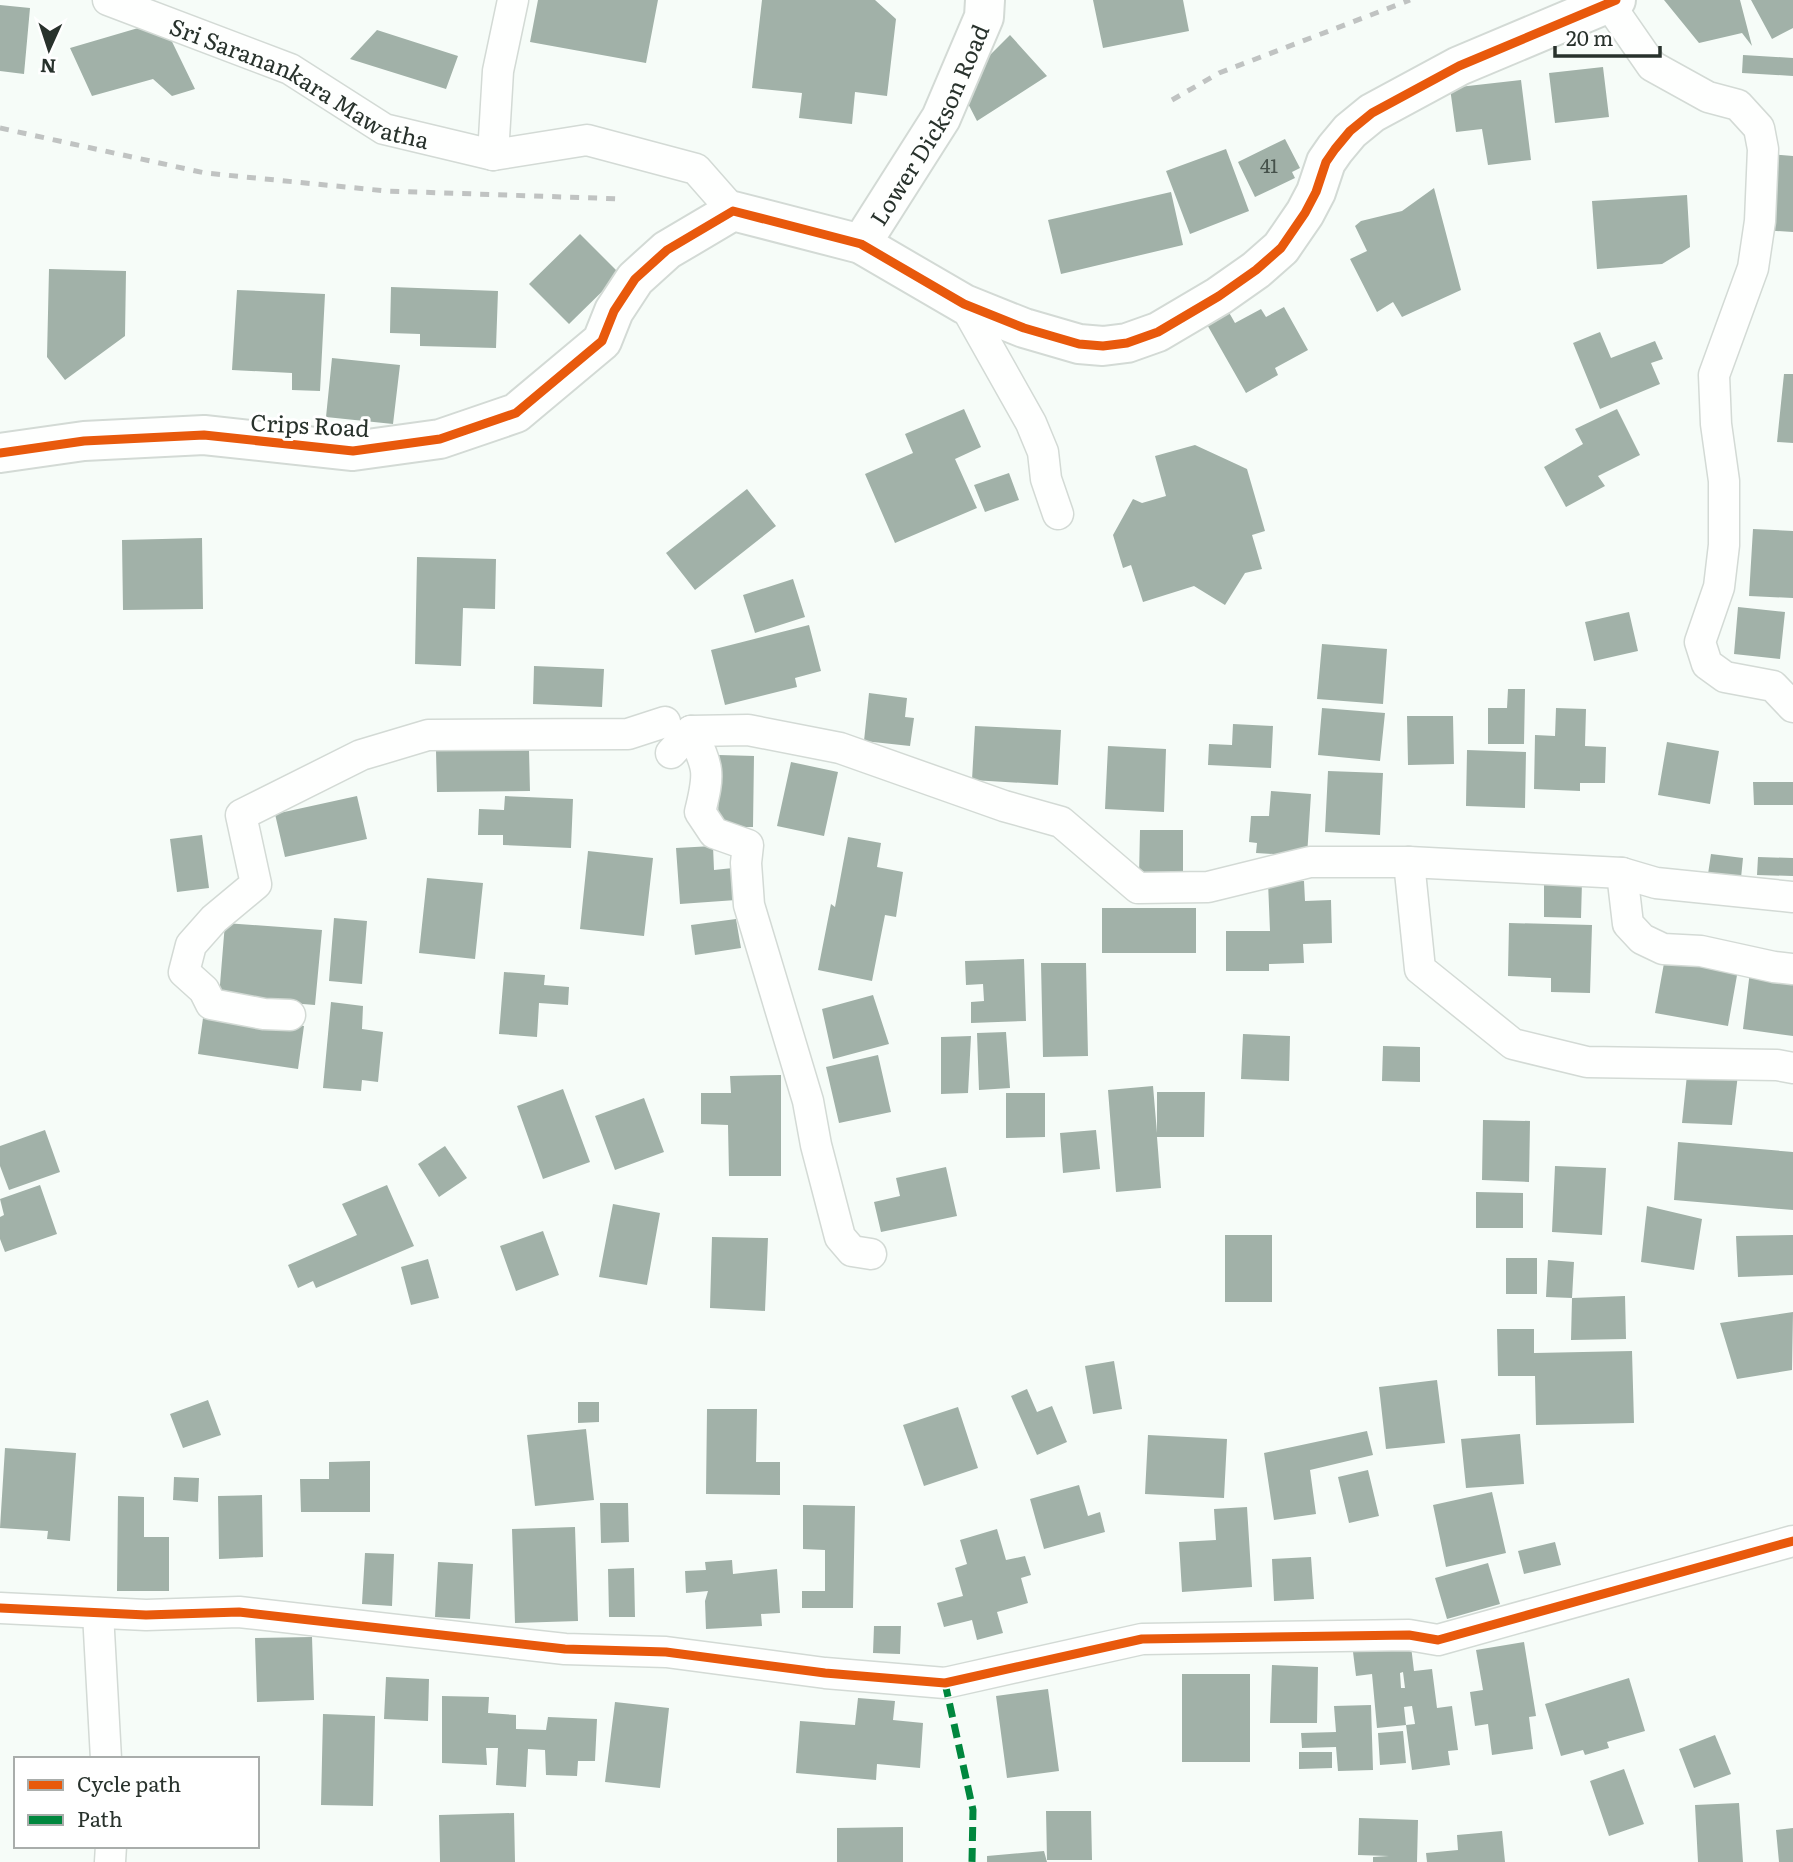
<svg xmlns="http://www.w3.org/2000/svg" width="1793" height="1862" font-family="Literata,serif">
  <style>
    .building { fill: #a1b1a8; fill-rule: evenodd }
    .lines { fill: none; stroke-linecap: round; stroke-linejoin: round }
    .street-casing { stroke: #d3dad5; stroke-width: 33 }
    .secondary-casing { stroke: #d3dad5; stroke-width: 42 }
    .street { stroke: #fefffe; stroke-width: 30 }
    .secondary { stroke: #fefffe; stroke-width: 38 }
    .rail { stroke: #c0c3c2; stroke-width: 5; stroke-dasharray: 9 9; stroke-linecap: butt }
    .quiet { stroke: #00873e; stroke-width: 7; stroke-dasharray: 14 7; stroke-linecap: butt }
    .cycleway-casing { stroke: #fff; stroke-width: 13 }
    .cycleway { stroke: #e8590c; stroke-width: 9 }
    .labels { text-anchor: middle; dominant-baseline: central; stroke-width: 6; stroke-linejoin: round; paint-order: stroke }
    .number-label { font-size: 19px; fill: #46524b }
    .street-label { font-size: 23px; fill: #28322c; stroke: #fff }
  </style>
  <rect width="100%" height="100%" fill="#f6fcf8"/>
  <path class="building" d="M538 0H658L646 63 530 42Z
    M762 0H875L896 19 887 96 855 92 852 124 799 118 802 93 752 88Z
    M1093 0H1183L1189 31 1103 48Z
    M1664 0H1740L1752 46 1742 33 1699 43Z
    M1751 0H1793V28L1772 39Z
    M0 5 30 8 24 74 0 71Z
    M162 21 195 89 172 96 153 79 92 96 70 48Z
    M377 30 458 56 446 89 350 59Z
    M1010 35 1047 76 977 121 959 86Z
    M1743 55 1793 58V76L1742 73Z
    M1603 67 1609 117 1555 123 1549 73Z
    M1521 80 1531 160 1488 165 1482 129 1456 132 1450 88Z
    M1285 139 1300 168 1292 172 1295 178 1255 197 1238 162Z
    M1226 149 1249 211 1190 234 1166 171Z
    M1767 154 1793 156V232L1761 230Z
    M1434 188 1461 290 1402 317 1393 302 1377 312 1350 259 1367 251 1355 226 1361 221 1402 211Z
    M1171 192 1183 245 1061 274 1048 220Z
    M1687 195 1690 247 1662 264 1597 269 1592 201Z
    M580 234 620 274 569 324 529 284Z
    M49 269 126 271 125 336 65 380 47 357Z
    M391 287 498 291 496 348 420 346V334L390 333Z
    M237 290 325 294 320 391 292 390V373L232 370Z
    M1223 302 1235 323 1261 309 1266 317 1284 307 1308 350 1275 368 1278 375 1246 393 1201 314Z
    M1600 332 1611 358 1655 341 1663 359 1651 363 1660 384 1600 409 1573 343Z
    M332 358 400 365 393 424 326 417Z
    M1784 374H1793V443L1777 442Z
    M964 409 981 447 955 459 977 508 895 543 865 474 913 453 905 434Z
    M1617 409 1640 455 1598 476 1605 486 1566 507 1544 467 1583 444 1575 429Z
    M1195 445 1247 469 1265 531 1252 535 1262 569 1245 573 1225 605 1194 586 1143 602 1131 565 1123 568 1113 535 1133 499 1142 503 1166 496 1155 456Z
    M1009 473 1019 500 985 512 974 485Z
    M747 489 776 526 695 590 666 553Z
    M1753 529 1793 531V598L1749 596Z
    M202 538 203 609 123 610 122 540Z
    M417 557 496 559 495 609 463 608 461 666 415 664Z
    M793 579 805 617 755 633 743 595Z
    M1738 607 1785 612 1780 659 1734 654Z
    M1629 612 1638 651 1594 661 1585 622Z
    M809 625 821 671 795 678 797 687 725 705 711 650Z
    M1322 644 1387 649 1383 704 1317 699Z
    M534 666 604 669 602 707 533 704Z
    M1508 689H1525L1524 744H1488V708H1507Z
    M869 693 907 698 905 717 914 718 910 746 864 741Z
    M1322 708 1385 713 1380 761 1318 755Z
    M1556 708 1586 709 1585 746 1606 747 1605 783H1580V791L1534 789 1535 735 1555 736Z
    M1407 716H1453L1454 764 1408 765Z
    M1233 724 1273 726 1271 768 1208 765 1209 744 1232 745Z
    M975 726 1061 730 1058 785 972 780Z
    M1667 742 1719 751 1710 804 1658 795Z
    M1108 746 1166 749 1164 812 1105 809Z
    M529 750 530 791 437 792 436 751Z
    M1467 750 1526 752 1525 808 1466 806Z
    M719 755 754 756 753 827H718Z
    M791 762 838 772 824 836 777 826Z
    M1328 771 1383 773 1380 835 1325 832Z
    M1753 782H1793V805H1754Z
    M1271 791 1311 794 1307 856 1256 853 1257 843 1249 842 1251 816H1269Z
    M357 796 367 839 285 857 275 814Z
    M505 796 573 799 571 848 503 845V835H478L479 809 504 810Z
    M1140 830H1183V877H1139Z
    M202 835 209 888 177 892 170 839Z
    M848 837 881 843 877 867 903 872 896 917 885 915 872 981 818 970 831 904 835 907Z
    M713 846 714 870 733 868 736 900 680 904 676 848Z
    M588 851 653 858 644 936 580 929Z
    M1711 854 1743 858 1741 878 1708 874Z
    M1758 857 1793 858V876L1757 875Z
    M427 878 483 883 475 959 419 953Z
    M1544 880 1582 881 1581 918 1544 917Z
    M1304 881 1305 901 1331 900 1332 943 1303 944 1304 963 1269 964V971H1226V931H1270L1268 882Z
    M1102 908H1196V953H1102Z
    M334 918 367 921 362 984 329 981Z
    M736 919 741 948 695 955 691 925Z
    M225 923 322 930 315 1005 219 997Z
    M1509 923 1592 925 1590 993 1551 992V978L1508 976Z
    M1666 952 1739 964 1728 1026 1655 1013Z
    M1024 959 1026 1021 971 1023V1002L984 1001 983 984 966 985 965 961Z
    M1041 963H1086L1088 1056 1043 1057Z
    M1750 971 1793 978V1036L1743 1029Z
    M504 972 545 975 544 985 569 987 568 1005 539 1003 537 1037 499 1034Z
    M873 995 889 1044 833 1059 822 1009Z
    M331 1002 363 1006 362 1029 383 1032 378 1082 362 1080 361 1091 323 1088Z
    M204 1011 304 1026 298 1069 198 1054Z
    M1006 1032 1010 1088 979 1090 977 1033Z
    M1243 1034 1290 1036 1289 1081 1241 1079Z
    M971 1036 968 1093 941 1094V1037Z
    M1383 1046 1420 1047V1082L1382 1081Z
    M878 1055 891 1112 839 1123 826 1067Z
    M1688 1065 1739 1066 1732 1125 1682 1123Z
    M781 1075V1176H729L728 1125 701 1124V1093H731L730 1076Z
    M1153 1086 1157 1133V1092H1205L1204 1137H1157L1161 1188 1116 1192 1108 1090Z
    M563 1089 590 1162 543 1179 517 1106Z
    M1006 1093H1045V1137L1006 1138Z
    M644 1098 664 1152 615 1170 595 1116Z
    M1483 1120 1530 1121 1529 1182 1482 1180Z
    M45 1130 60 1172 9 1190 0 1166V1146Z
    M1096 1130 1100 1169 1063 1173 1060 1133Z
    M1678 1142 1793 1152V1210L1674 1200Z
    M445 1146 467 1178 439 1197 418 1164Z
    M1555 1166 1606 1168 1602 1235 1552 1232Z
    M946 1167 957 1216 881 1232 874 1202 900 1196 896 1178Z
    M40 1185 57 1234 5 1252 0 1239V1217L4 1215 0 1199Z
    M387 1185 414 1246 316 1288 313 1281 298 1288 288 1265 357 1235 342 1204Z
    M1476 1192 1523 1193V1228H1476Z
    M613 1204 660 1213 647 1285 599 1277Z
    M1647 1206 1702 1219 1694 1270 1641 1262Z
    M543 1231 559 1275 516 1291 500 1246Z
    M1225 1235H1272V1302H1225Z
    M1793 1235V1275L1738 1277 1736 1236Z
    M712 1237 768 1238 765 1311 710 1308Z
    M1506 1258H1537V1294H1506Z
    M428 1259 439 1298 411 1305 401 1267Z
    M1548 1260 1574 1262 1572 1298 1625 1296 1626 1339 1571 1340 1572 1298 1546 1297Z
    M1793 1312 1792 1370 1737 1379 1720 1323Z
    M1497 1329H1534V1353L1632 1351 1634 1423 1536 1425 1535 1376H1498Z
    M1114 1361 1122 1409 1093 1414 1085 1366Z
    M1437 1380 1445 1443 1386 1449 1379 1387Z
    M1027 1389 1037 1412 1052 1406 1067 1442 1037 1455 1011 1396Z
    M208 1400 221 1435 183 1448 170 1414Z
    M578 1402H599V1422L578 1423Z
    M958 1407 978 1468 924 1486 903 1425Z
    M707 1409H757L756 1462H780V1495L706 1494Z
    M586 1429 594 1500 535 1506 527 1435Z
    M1367 1431 1373 1455 1310 1470 1316 1514 1274 1520 1264 1453Z
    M1520 1434 1524 1484 1466 1488 1461 1439Z
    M1148 1435 1227 1439 1224 1498 1145 1494Z
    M5 1448 76 1453 70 1541 47 1539 48 1531 0 1528Z
    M370 1461V1512H301L300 1479H329V1462Z
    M1368 1470 1379 1516 1349 1523 1338 1477Z
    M174 1477 199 1478 198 1502 173 1500Z
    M1079 1485 1088 1516 1100 1512 1105 1532 1044 1549 1030 1499Z
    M1492 1492 1506 1553 1446 1567 1433 1505Z
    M262 1495 263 1557 219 1559 218 1496Z
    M118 1496 144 1497V1537H169V1591H117Z
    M600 1503H628L629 1542 601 1543Z
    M803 1505 855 1506 853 1608H802V1591H825V1550L803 1549Z
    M1247 1507 1252 1587 1182 1592 1179 1542 1216 1540 1214 1509Z
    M575 1527 578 1621 515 1623 512 1529Z
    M997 1529 1006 1560 1025 1556 1031 1575 1021 1578 1028 1603 997 1612 1003 1633 977 1640 972 1620 944 1627 937 1603 963 1596 955 1568 967 1564 960 1540Z
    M1555 1542 1561 1565 1524 1574 1518 1551Z
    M365 1553 394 1554 392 1606 362 1604Z
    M1311 1557 1314 1599 1274 1601 1272 1559Z
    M732 1560 733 1574 777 1569 780 1613 761 1614 762 1626 706 1629 705 1601 708 1591 686 1593 685 1571 706 1570 705 1562Z
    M438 1562 473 1564 470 1619 435 1617Z
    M1488 1563 1500 1604 1447 1619 1435 1578Z
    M634 1568 635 1617H609L608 1569Z
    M874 1626H901L900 1654 873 1653Z
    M312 1637 314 1700 257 1702 255 1638Z
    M1524 1642 1536 1716 1529 1717 1533 1749 1492 1755 1488 1724 1475 1726 1470 1692 1483 1690 1476 1650Z
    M1411 1646 1414 1671 1432 1669 1437 1708 1452 1706 1458 1750 1448 1751 1450 1765 1412 1770 1406 1725 1377 1728 1372 1674 1356 1676 1353 1652ZM1403 1672 1405 1688H1401L1400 1673ZM1412 1706 1415 1724 1406 1725 1404 1707Z
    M1272 1665 1318 1667 1317 1723H1270Z
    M1182 1674H1250V1762H1182Z
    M386 1677 429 1679 428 1721 384 1719Z
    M1629 1678 1645 1731 1607 1742 1609 1748 1585 1755 1583 1750 1561 1756 1545 1704Z
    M1048 1689 1059 1771 1007 1778 996 1696Z
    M442 1696 489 1697 488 1713 516 1715V1729L546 1730 548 1717 597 1719 595 1761H578L577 1776 546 1775 545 1750 528 1749 526 1787 496 1785 498 1748H486L487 1765 442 1763Z
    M858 1698 895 1701 893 1720 923 1723 920 1768 877 1764 876 1780 796 1773 800 1721 855 1725Z
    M615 1702 669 1708 660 1788 605 1782Z
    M1371 1705 1373 1770 1338 1771 1336 1747 1302 1748 1301 1733 1336 1732 1334 1706Z
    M323 1714 375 1716 373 1806 321 1805Z
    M1403 1731 1406 1763 1380 1765 1378 1733Z
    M1715 1735 1731 1774 1694 1788 1679 1749Z
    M1299 1752H1332V1768L1299 1769Z
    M1624 1769 1644 1824 1609 1836 1590 1781Z
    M1739 1803 1743 1862H1698L1695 1805Z
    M1046 1811H1091L1092 1860H1047Z
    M514 1813 515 1862H440L439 1815Z
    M1359 1818 1418 1820 1417 1862H1373V1857L1389 1856 1358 1855Z
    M903 1827V1862H837V1828Z
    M1793 1828V1862H1779L1776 1830Z
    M1502 1831 1505 1862H1427L1426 1853 1458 1850 1457 1835Z
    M1044 1851 1047 1862H987V1856Z"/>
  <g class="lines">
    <defs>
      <g id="street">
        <path id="s1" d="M108 0 290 69 384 129 493 155 587 140 696 169 733 211"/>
        <path d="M1609 4 1652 66 1708 97 1738 105 1759 128 1763 149 1760 221 1753 268 1714 375 1716 424 1724 481V545L1719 587 1700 642 1707 664 1725 677 1773 686 1793 707"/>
        <path d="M493 155 498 71 513 0"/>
        <path d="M964 304 1031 423 1043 452 1046 479 1058 514"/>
        <path d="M691 731C709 768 710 772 700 812L714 833 748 845 746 863 749 905 808 1101 816 1145 840 1237 852 1251 871 1254"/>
        <path d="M671 753 691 731 748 730 840 748 1004 806 1061 822 1138 888 1208 887 1310 862H1409L1622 873 1656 883 1793 897"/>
        <path d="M1409 862 1420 969 1513 1044 1587 1062 1777 1065 1793 1068"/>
        <path d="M1622 873 1628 924 1642 939 1663 949 1701 951 1774 967 1793 969"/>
        <path d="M290 1015 264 1014 211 1004 204 990 184 972 191 945 214 919 256 884 241 815 361 755 428 735 628 734 665 722"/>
        <path d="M0 1608 146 1615 239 1612 565 1649 666 1652 825 1673 945 1683 1142 1639 1409 1635 1438 1640 1793 1541"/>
        <path d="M98 1613 106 1759"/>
        <path d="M110 1862 111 1846"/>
      </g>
      <g id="secondary">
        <path id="s2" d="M861 244 941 118 984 17 985 0"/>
        <path d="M0 453 84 441 204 435 353 451 440 439 516 413 602 341 614 311 635 279 667 250 733 211 861 244 964 304 1024 328 1079 344 1103 346 1127 343 1158 332 1219 296 1256 270 1281 248 1305 213 1316 192 1326 162 1335 149 1350 131 1372 113 1459 66 1616 0"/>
      </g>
    </defs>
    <use href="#street" class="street-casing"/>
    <use href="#secondary" class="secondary-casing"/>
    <use href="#street" class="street"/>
    <use href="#secondary" class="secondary"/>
    <path class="rail" d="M1172 100 1219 73 1410 0
      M0 128 205 173 386 191 624 199"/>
    <path class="quiet" d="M945 1683 973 1810 972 1862"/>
    <defs>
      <path id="cycleway" d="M0 453 84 441 204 435 353 451 440 439 516 413 602 341 614 311 635 279 667 250 733 211 861 244 964 304 1024 328 1079 344 1103 346 1127 343 1158 332 1219 296 1256 270 1281 248 1305 213 1316 192 1326 162 1335 149 1350 131 1372 113 1459 66 1616 0
        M0 1608 146 1615 239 1612 565 1649 666 1652 825 1673 945 1683 1142 1639 1409 1635 1438 1640 1793 1541"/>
    </defs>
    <use href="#cycleway" class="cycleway-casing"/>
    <use href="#cycleway" class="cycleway"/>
  </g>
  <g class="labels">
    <g class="number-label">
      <text x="1269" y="165">41</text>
    </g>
    <g class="street-label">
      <text stroke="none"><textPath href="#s1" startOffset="210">Sri Saranankara Mawatha</textPath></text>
      <text stroke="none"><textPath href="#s2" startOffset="138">Lower Dickson Road</textPath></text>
      <text transform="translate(310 424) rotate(3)">Crips Road</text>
    </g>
  </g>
  <rect x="14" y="1757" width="245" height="91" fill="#ffffff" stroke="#a9adab" stroke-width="2"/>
  <rect x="28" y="1780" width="35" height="10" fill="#e8590c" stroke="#a9adab" stroke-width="2"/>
  <text x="77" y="1792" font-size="21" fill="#28322c">Cycle path</text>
  <rect x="28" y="1815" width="35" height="10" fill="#00873e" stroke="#a9adab" stroke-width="2"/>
  <text x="77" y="1827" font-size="21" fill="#28322c">Path</text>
  <g transform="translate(49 49) rotate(183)" stroke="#ffffff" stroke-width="5" paint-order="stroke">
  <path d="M0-5L12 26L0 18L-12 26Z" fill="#28322c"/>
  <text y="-10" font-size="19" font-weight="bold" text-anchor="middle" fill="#28322c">N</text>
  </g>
  <path d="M1555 46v10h105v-10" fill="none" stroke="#28322c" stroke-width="3.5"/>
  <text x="1566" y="46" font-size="21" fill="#28322c" stroke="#ffffff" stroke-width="5" paint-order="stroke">20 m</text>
</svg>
